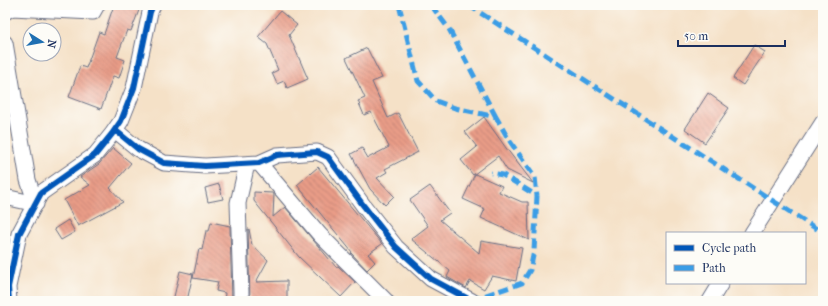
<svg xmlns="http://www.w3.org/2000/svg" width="828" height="306" font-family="'IM FELL French Canon',serif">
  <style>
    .building { fill: url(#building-back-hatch) }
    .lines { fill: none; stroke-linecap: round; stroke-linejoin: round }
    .minor-casing { stroke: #676d83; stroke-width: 17 }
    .minor { stroke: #fff; stroke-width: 15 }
    .quiet { stroke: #3b9de6; stroke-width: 5; stroke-dasharray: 10 5; stroke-linecap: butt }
    .cycleway-casing { stroke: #fdfcf7; stroke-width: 8 }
    .cycleway { stroke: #0057b8; stroke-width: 6 }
  </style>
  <defs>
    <pattern id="building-back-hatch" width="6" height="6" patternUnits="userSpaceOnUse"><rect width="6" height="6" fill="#e99c87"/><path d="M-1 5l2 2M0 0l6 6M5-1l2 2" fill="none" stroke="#bc8072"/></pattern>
  </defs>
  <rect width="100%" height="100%" fill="#fdfcf7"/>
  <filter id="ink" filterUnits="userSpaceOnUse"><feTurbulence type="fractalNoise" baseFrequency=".025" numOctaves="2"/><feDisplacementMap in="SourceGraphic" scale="8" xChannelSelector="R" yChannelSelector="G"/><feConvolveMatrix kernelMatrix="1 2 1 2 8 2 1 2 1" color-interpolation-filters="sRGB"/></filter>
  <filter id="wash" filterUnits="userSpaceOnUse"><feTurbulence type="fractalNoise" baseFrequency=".012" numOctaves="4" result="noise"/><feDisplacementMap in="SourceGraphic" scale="16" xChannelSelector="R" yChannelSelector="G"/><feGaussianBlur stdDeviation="0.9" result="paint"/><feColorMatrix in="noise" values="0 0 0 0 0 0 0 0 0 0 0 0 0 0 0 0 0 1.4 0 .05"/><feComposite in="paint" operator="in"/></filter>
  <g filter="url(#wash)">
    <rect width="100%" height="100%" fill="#f5e1c7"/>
    <g id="blocks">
      <path class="building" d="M114 5H141L131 31 127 30 117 57 125 60 119 78 113 76 101 109 69 97 80 66 86 68 99 32 104 34Z
        M280 11 297 25 289 35 308 79 287 88 284 81 277 84 272 73 278 70 267 44 258 37Z
        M754 45 765 52 743 85 733 78Z
        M367 48 382 78 372 82 388 118 398 113 418 152 385 169 387 172 377 178 394 196 385 205 370 189 351 154 362 148 368 158 389 147 371 112 364 115 358 101 365 98 346 58Z
        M708 93 729 108 705 143 685 129Z
        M484 117 506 148 533 183 507 170 498 156 473 175 461 160 477 147 465 132Z
        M113 148 131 163 110 188 123 202 78 226 64 200 90 185 80 177 99 164Z
        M318 167 382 244 368 254 375 262 367 270 351 253 352 252 297 185Z
        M475 174 502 186 499 192 522 202H528L529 240 481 218 485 209 463 199Z
        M219 184 223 199 208 202 205 188Z
        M430 186 450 213 440 220 479 253 481 241 522 248 516 281 492 276 484 289 470 281 466 288 447 277 450 271 411 239 428 226 410 200Z
        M254 192 272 193 274 194 273 217 285 207 336 267 338 266 355 282 341 297 299 257 254 201Z
        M68 220 75 232 61 240 54 229Z
        M211 222 230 226 232 301H224L225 293 216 291 218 282 193 278 199 249 202 250 206 231H209Z
        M248 229H249L252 245 268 260 256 282 287 281V301H250Z
        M180 271 193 274 187 301H173Z"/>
    </g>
  </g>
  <g filter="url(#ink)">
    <use href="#blocks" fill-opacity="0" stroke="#676d83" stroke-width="1"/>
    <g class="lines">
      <defs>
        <path id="minor" d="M5 12 12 8 93 12 97 5
          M5 43 28 180 36 204 5 197
          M115 130 138 149 164 163 205 166 259 163 277 155 317 152 328 157 363 205 396 247 431 279 472 301
          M259 163 320 235 386 301
          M752 233 823 122
          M9 301 8 287 19 234 41 193 95 155 112 134 121 121 134 88 150 12 153 5
          M241 301V291L238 203 247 164
          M710 301 721 283"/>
      </defs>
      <use href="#minor" class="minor-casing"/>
      <use href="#minor" class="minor"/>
      <path class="quiet" d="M399 5 418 81 436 101 455 108 496 117 509 140 535 177 537 196
        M431 5 449 29 496 117
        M468 5 823 233
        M471 300 522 283 530 270 534 251 537 196 503 175 491 173"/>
      <defs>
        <path id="cycleway" d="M115 130 138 149 164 163 205 166 259 163 277 155 317 152 328 157 363 205 396 247 431 279 472 301
          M9 301 8 287 19 234 41 193 95 155 112 134 121 121 134 88 150 12 153 5"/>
      </defs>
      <use href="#cycleway" class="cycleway-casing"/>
      <use href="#cycleway" class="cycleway"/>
    </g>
  </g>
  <rect width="828" height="306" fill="none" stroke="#fdfcf7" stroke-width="20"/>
  <rect x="666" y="232" width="140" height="52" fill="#fdfcf7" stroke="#a3aaba"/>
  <rect x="674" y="245" width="20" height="6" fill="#0057b8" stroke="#a3aaba"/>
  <text x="702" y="252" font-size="12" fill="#1b2f5e">Cycle path</text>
  <rect x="674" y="265" width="20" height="6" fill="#3b9de6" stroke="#a3aaba"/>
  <text x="702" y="272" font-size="12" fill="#1b2f5e">Path</text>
  <g transform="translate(42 42) rotate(101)"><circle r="19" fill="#fdfcf7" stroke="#a3aaba"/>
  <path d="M0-3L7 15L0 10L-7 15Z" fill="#1f6fb2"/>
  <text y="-6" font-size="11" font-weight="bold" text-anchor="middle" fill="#1b2f5e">N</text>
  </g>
  <path d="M678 40v6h107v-6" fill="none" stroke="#1b2f5e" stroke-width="2"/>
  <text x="684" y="40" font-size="12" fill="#1b2f5e" stroke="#fdfcf7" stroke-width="3" paint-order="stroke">50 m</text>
</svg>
